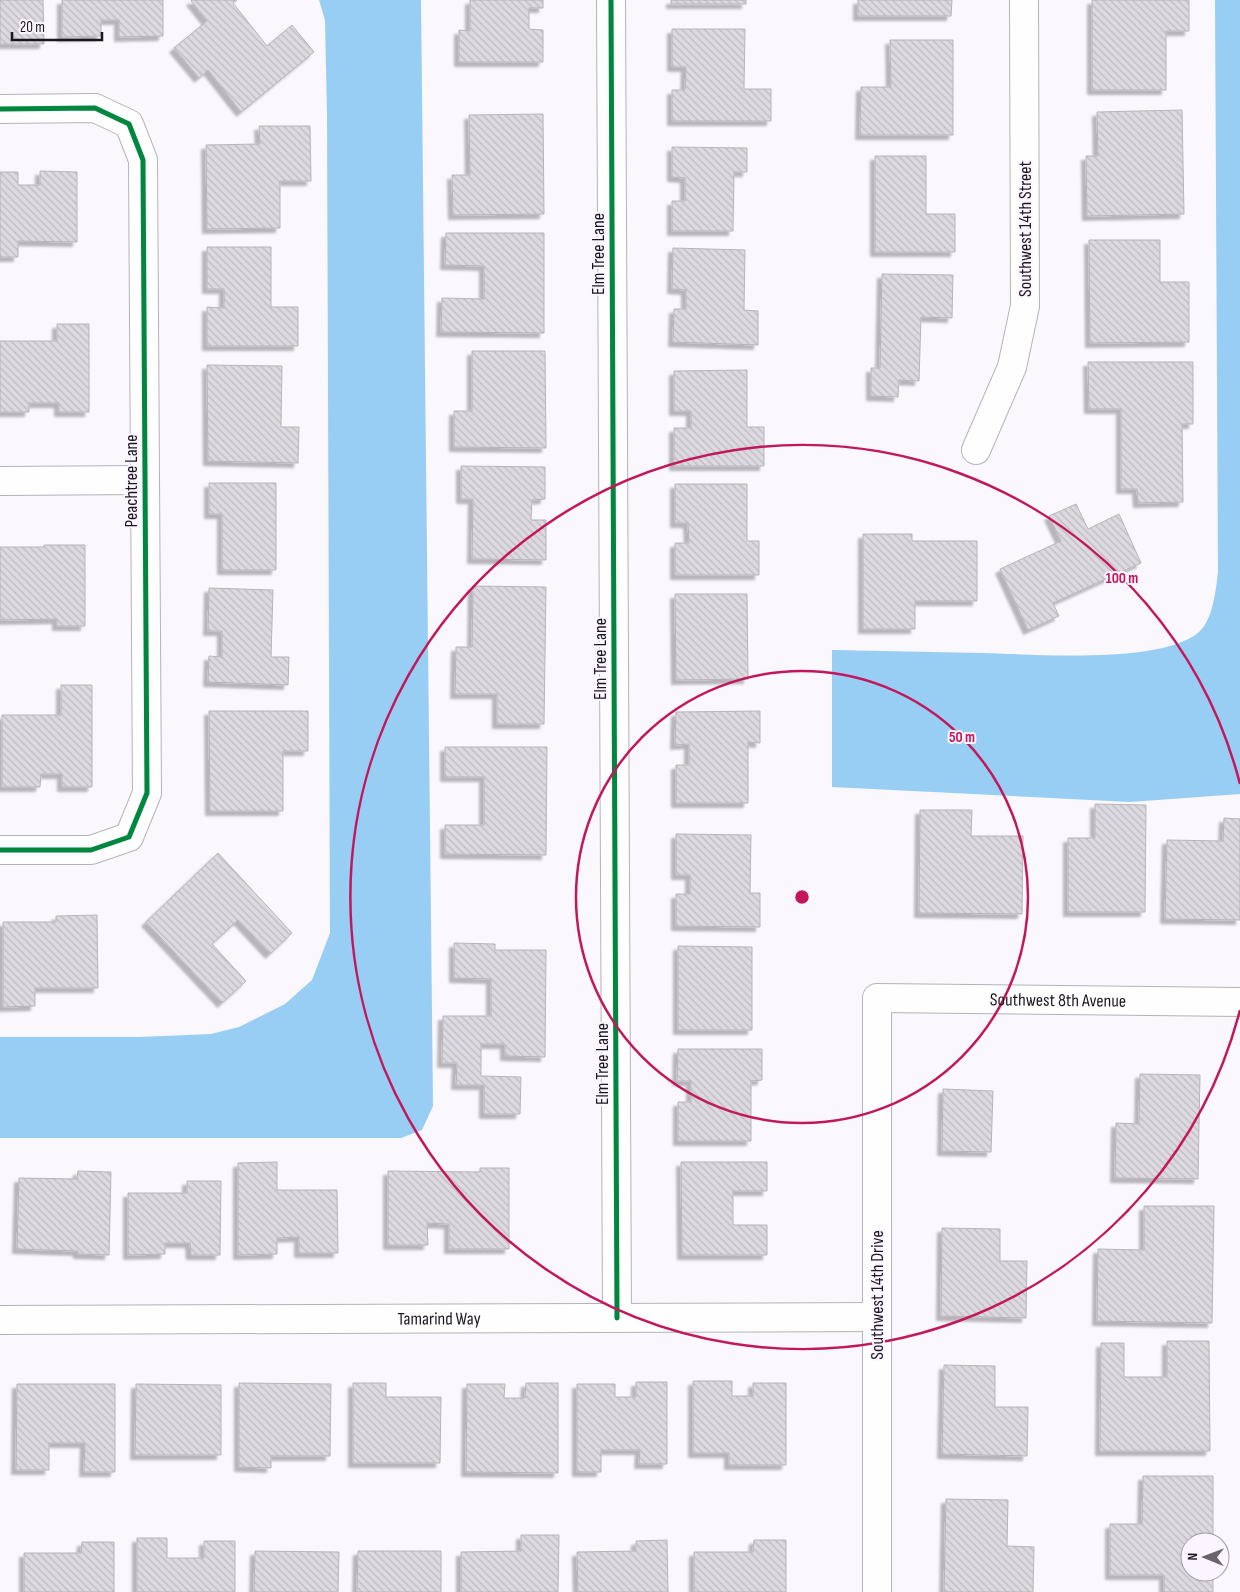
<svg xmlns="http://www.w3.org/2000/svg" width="1240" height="1592" font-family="'Sofia Sans Condensed',sans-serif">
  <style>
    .water { fill: #98cef3 }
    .building { fill: url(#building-back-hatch); stroke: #b9b4bc; filter: url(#shadow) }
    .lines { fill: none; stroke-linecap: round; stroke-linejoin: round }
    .minor-casing { stroke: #b6b2b9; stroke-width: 30 }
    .minor { stroke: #fefeff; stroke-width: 28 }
    .cycleway-casing { stroke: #fbf5ff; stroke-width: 8 }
    .cycleway { stroke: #00873e; stroke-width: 5 }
    .ring { fill: none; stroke: #c2185b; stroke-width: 2.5 }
    .labels { text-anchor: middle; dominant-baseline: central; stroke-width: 4; stroke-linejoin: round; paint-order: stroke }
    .street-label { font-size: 18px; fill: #1c161f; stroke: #fbf5ff }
    .centre { fill: #c2185b; stroke: #fbf5ff; stroke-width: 2.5 }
    .ring-label { font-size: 15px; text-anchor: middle; font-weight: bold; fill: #c2185b; stroke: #fbf5ff; stroke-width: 4; stroke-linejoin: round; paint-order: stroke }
  </style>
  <defs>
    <pattern id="building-back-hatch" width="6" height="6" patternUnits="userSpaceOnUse" patternTransform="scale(1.25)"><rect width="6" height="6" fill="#ddd9e0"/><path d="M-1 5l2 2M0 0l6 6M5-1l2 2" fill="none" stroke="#bdbac0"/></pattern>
    <filter id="shadow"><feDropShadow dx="-4.5" dy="4.5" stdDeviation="1" flood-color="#0004"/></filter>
  </defs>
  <rect width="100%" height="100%" fill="#faf7fd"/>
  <path class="water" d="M319 0H421L433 1106 422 1130 401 1138H0V1037H139L211 1034 239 1027 285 1004 312 980 330 933 327 115 325 20Z
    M1215 0H1240V794L1130 802 832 787V650C882 651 931 652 980 653 1032 654 1161 665 1199 632 1213 620 1216 589 1218 572Z"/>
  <path class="building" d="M0 0H43L44 44H0Z
    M62 0H163V36L119 37V20H101V36L62 37Z
    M192 0H237L233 3 267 46 292 25 314 52 241 112 208 70 199 78 174 48 207 21 191 1Z
    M470 0H543V8H529V29L543 30V62H459V30L470 31Z
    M671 0H746V4H671Z
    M858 0H952L951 16H858Z
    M1092 0H1189V31H1166V90H1092Z
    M672 29H745L744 89H771V121H672V90H685L686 67H672Z
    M890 40H953V135H860L861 87H891Z
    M1182 110 1184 214 1087 216 1086 156H1098L1097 112Z
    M543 114 544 214 453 215 452 175H470L469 115Z
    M259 126H310L311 181H280V228L207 229 206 145 260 144Z
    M672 147 747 148V172H734L733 231H672V201H685V178L672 177Z
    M875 156H926V214H955V252H875Z
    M40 171 77 172V242L18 241V257H0V172H18V185H40Z
    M446 233H544V333L441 332 442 298 484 299V266L445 265Z
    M1089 240H1160V282H1189V342L1090 343Z
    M207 247H271V307H298V346H207V307L224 308V289H207Z
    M673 248 745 250 744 310 758 311V345L673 342 674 309H686V290L672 289Z
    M882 274 953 275 952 318 921 317 919 381 899 380 898 397 871 396V368H880Z
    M57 324H89V412H59V403H29V412H0V341H57Z
    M472 351H545L546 448 454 447V411H472Z
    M1088 362H1193V424H1182L1183 502 1138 503 1137 489H1121V409H1089Z
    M207 365 282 366 281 427H299L298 463 208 461Z
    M747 370V427H764V466H674V428H691V411H674V371Z
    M461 466 545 467V499L532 500 531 520H546V560L472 559 473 499H461Z
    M209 483H276V570H222V514H209Z
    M675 484H747V541H759V575H675V543H689L688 523H675Z
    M1076 504 1088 529 1119 514 1141 563 1053 603 1059 616 1028 630 1000 569 1061 541 1049 516Z
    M863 534H912V541H977V601H915V629H863Z
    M44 545H85V626H57V619L0 620V547H44Z
    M473 586 546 587 544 724H497V694H455L456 647H472Z
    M209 588 273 590 271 657H289L288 685 208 682 209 656 222 657V631H208Z
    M675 594H747L748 679 676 680Z
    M61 685H92V787H62V774H41L40 787H2V715H61Z
    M209 711H308V751H283V811H210Z
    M760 711V743L748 742V803H676V765H689V744L675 745 676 712Z
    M445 747H547L546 855 445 854V825H484V777H445Z
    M1095 804 1146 805 1145 912H1068V838H1095Z
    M920 810H972L971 836H1023L1022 914 919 913Z
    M1224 818 1240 819V920L1165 919 1167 840 1223 841Z
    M676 834 751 835 750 893H760V927L676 926V894H690V875H676Z
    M218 853 292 933 270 954 238 920 212 944 246 981 222 1003 146 922Z
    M97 915 98 988H35V1006L3 1007V922H56V916Z
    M454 943 495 944V950H546L545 1057 505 1056V1044H481V1076L521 1077 520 1114H484V1085H456L457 1063H442L443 1016H491V979L454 978Z
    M678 946 752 947V1030H678Z
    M678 1049H762V1080L751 1081V1141H678V1102H691V1081H677Z
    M1140 1074 1200 1075 1198 1179 1115 1178 1116 1123 1139 1124Z
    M943 1089 993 1091 991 1152 942 1151Z
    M277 1162V1190H337L338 1253H299V1237L277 1238V1254L238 1255V1163Z
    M681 1162H767V1191H733V1225H767V1255H682Z
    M480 1168H509V1249H449V1224L427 1223 428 1245H388V1171L480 1172Z
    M78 1171 111 1172 109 1255 78 1254V1251L17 1249 19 1178 77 1179Z
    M187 1181H221L220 1255H191L190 1243H165V1254L128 1255V1193H187Z
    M1144 1206H1214L1212 1323 1097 1321 1098 1249 1144 1250Z
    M942 1228 1000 1229V1261H1027L1026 1318 941 1316Z
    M1167 1341H1209L1210 1451H1100L1101 1343H1124V1377H1167Z
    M944 1365 995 1366V1407H1028L1027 1456 942 1454Z
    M693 1381H732V1396H753V1383H786V1465H729V1453H693Z
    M636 1382H667V1464H639L640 1450H601V1472H577V1384H615V1397H636Z
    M239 1383 331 1384 330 1456H271V1468L239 1467Z
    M353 1383H386V1397H441L440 1463H353Z
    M526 1383H558V1473L466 1472 467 1384H505L504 1398H525Z
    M17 1384H115V1472H84L85 1443H49V1470H16Z
    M136 1384 221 1385V1455H135Z
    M1143 1476H1213V1542H1190V1572H1213V1592H1164V1575H1110V1524H1142Z
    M946 1499 1008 1500 1007 1546 1034 1547 1033 1592H944Z
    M521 1535H559L558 1592H461V1552L521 1551Z
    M137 1538H167V1558H204V1541H235V1592H137Z
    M667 1540 668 1592H578L577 1552 636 1551V1541Z
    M754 1540H786V1592H694V1552H753Z
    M82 1542H114V1592H24V1553H81Z
    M255 1551 339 1552 338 1592H254Z
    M358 1551H441V1592H357Z"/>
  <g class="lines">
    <defs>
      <g id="minor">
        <path d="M611 0 617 1318"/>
        <path d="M0 109 95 108 129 124 143 160 147 793 129 837 91 850H0"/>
        <path d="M976 450 1012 367 1025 306 1024 0"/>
        <path d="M0 481 145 480"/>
        <path id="s1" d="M0 1320 877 1317"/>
        <path id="s2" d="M877 1592V998L1240 1002"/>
      </g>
    </defs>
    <use href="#minor" class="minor-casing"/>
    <use href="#minor" class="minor"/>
    <defs>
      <path id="cycleway" d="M611 0 617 1318
        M0 109 95 108 129 124 143 160 147 793 129 837 91 850H0"/>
    </defs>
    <use href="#cycleway" class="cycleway-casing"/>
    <use href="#cycleway" class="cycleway"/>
  </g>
  <g class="ring">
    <circle cx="802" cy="897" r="226"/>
    <path d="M1240 1010A452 452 0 1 1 1240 784"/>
  </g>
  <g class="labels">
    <g class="street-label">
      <text transform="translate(1025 229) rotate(-90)">Southwest 14th Street</text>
      <text transform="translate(598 254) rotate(-90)">Elm Tree Lane</text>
      <text transform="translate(131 481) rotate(-90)">Peachtree Lane</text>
      <text transform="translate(600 659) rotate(-90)">Elm Tree Lane</text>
      <text stroke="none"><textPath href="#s2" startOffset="775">Southwest 8th Avenue</textPath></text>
      <text transform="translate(602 1064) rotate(-90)">Elm Tree Lane</text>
      <text transform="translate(877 1295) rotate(-90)">Southwest 14th Drive</text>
      <text stroke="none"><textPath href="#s1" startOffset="439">Tamarind Way</textPath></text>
    </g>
  </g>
  <circle cx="802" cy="897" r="8" class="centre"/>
  <g class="ring-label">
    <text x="1122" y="583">100 m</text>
    <text x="962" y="742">50 m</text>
  </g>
  <g transform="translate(1205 1557) rotate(271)"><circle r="24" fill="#fbf5ff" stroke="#a29ca5"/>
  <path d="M0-4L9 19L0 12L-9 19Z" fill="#6a656d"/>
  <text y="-8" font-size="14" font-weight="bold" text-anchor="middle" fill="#1c161f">N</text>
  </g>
  <path d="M12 32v8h90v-8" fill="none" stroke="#1c161f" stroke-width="2.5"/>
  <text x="20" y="32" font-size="15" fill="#1c161f" stroke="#fbf5ff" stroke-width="4" paint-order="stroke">20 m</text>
</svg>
